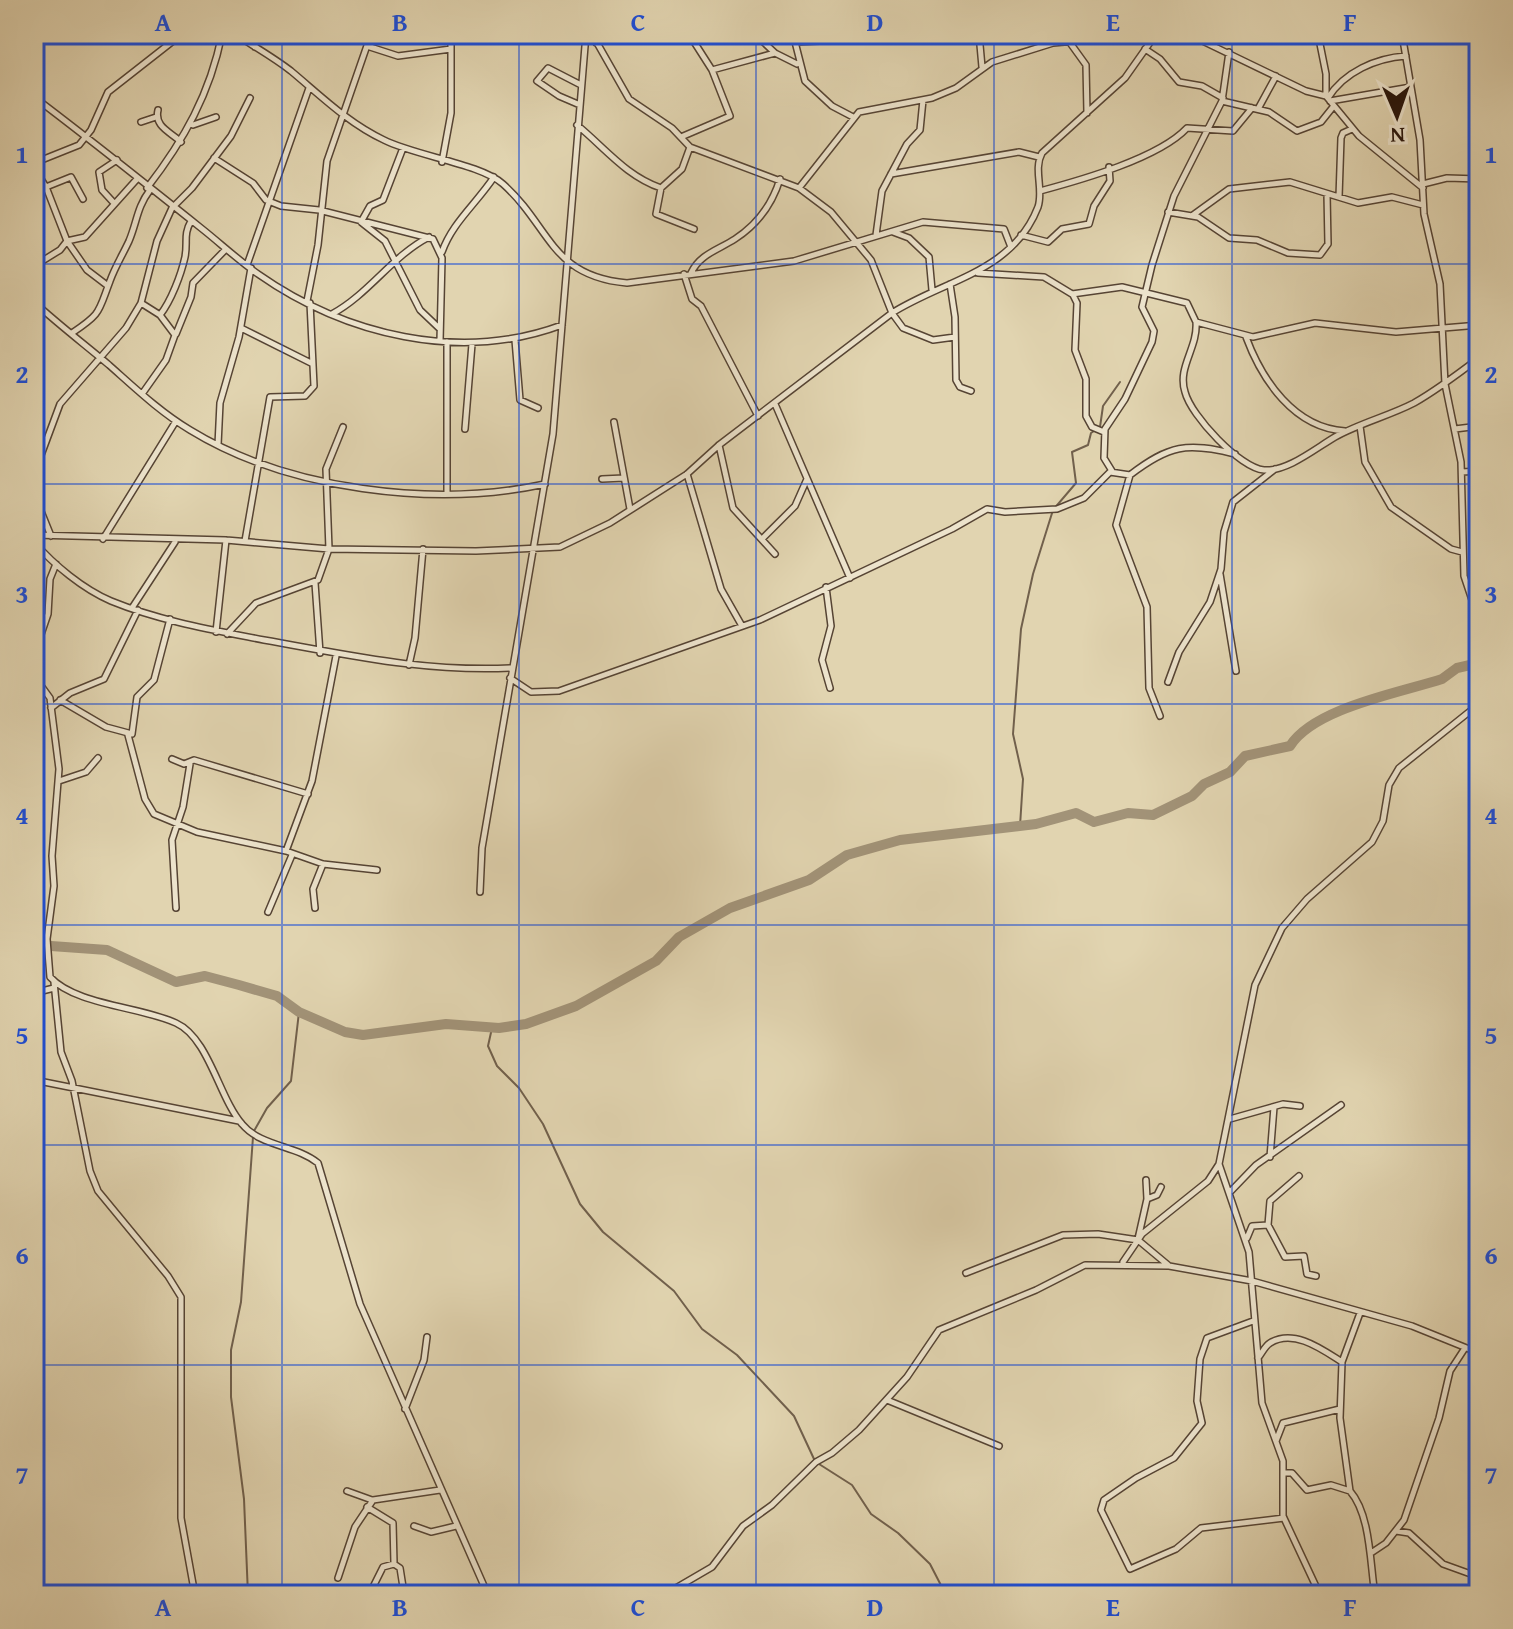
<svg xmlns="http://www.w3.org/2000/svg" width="1513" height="1629" font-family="'Gentium Book Plus',serif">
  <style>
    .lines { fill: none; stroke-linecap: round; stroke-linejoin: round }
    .stream { stroke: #71604c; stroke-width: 2 }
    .river { stroke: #a29378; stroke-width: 10 }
    .minor-casing { stroke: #564434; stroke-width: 8 }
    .minor { stroke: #ece3cc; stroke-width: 5 }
    .grid { fill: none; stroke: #1d4ed8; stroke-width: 2; stroke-opacity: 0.55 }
    .neatline { fill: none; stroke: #1d4ed8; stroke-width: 3 }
    .grid-label { font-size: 26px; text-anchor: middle; font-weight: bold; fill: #1d4ed8 }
  </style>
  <rect width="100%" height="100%" fill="#e1d4b0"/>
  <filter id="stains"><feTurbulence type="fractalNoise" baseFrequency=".0025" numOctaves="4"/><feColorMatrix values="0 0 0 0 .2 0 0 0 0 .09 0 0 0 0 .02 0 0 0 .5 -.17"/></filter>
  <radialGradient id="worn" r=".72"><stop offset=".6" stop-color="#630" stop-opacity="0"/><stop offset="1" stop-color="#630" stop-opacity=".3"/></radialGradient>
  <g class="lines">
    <path class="stream" d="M1020 826 1023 779 1013 734 1021 629 1033 574 1053 510 1076 483 1072 452 1088 445 1091 433 1100 427 1103 406 1120 382
      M492 1028 488 1046 497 1066 519 1088 543 1124 580 1204 603 1232 674 1291 702 1329 737 1355 794 1416 814 1459
      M254 1131 267 1108 291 1081 299 1012
      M819 1464 852 1485 871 1514 898 1533 930 1564 946 1595
      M248 1595 244 1499 231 1397V1350L241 1302 253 1137"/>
    <path class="river" d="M51 946 107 950 176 982 205 976 239 985 277 996 299 1012 345 1032 363 1035 446 1024 499 1028 526 1024 576 1006 656 961 679 937 730 908 809 880 847 855 900 840 1036 824 1076 813 1094 822 1128 813 1153 815 1192 796 1204 784 1230 772 1245 756 1290 746C1314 708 1399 693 1442 679L1457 668 1479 663
      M34 947H42"/>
    <defs>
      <path id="minor" d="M235 34C253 46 273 57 291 71 321 96 348 123 384 140 416 156 481 164 503 184 551 227 550 276 627 283L794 261 923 222 1004 229 1011 247
        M515 34 516 39
        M592 34 629 99 672 128 690 147 799 188 831 212 871 260 892 313 903 328 933 340 955 337
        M755 34 775 53 797 64
        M793 34 805 81 832 106 853 117
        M979 34 982 67
        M1188 34 1306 91 1326 96 1359 136 1423 188
        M1318 34 1326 74V96
        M1402 34 1420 140 1424 214 1440 284 1445 384 1461 462 1464 576 1479 621
        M1068 40 1086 65 1087 113
        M795 42 843 40
        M596 43 622 34
        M367 46 398 56 451 49
        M255 47 256 34
        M1145 49 1160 59 1179 82 1202 86 1223 98
        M712 70 775 53
        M34 97C91 140 146 184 201 228 220 243 238 260 258 274 345 335 460 363 562 325
        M1328 98C1344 72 1376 58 1406 56
        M1222 101 1269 112 1297 131 1321 122 1333 107
        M1330 101 1411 87
        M580 105 559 96 537 81 548 68 581 85
        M1258 109 1276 76
        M158 110C154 127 171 132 181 142
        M141 122 156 117
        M193 125 216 117
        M577 125C605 148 626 176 661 188L682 169 690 147
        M681 137 730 116 712 70 689 34
        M403 148 383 200 370 206 361 222 385 241 420 310 440 329
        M214 158 253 183 266 200 281 206 319 210 433 239 442 258 440 341
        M442 162 451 113V34
        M34 163 79 145 91 130 108 92 182 34
        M34 168 46 187 67 241 60 250 34 266
        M891 174 1019 152 1039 157
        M1423 184 1447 178 1479 179
        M46 187 71 177 83 199
        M147 188C184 140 210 94 222 34
        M661 188 656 214 694 229
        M799 188 859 112 932 98 956 88 992 62 1053 43 1156 34
        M1040 191C1081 180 1159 158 1187 128L1233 131 1252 108
        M1339 197 1341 138 1343 133 1352 129
        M113 202 102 190 99 172 117 160
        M1168 212 1198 217 1229 238 1257 240 1288 253 1320 255 1328 244 1327 194
        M1193 215 1229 189 1290 182 1358 203 1392 197 1423 205
        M893 232 909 238 929 257 932 290
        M876 235 882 191 907 144 920 130 923 100
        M1021 235 1048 242 1062 229 1089 224 1094 206 1110 181 1109 167
        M442 252C452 223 476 204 494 177
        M247 265 309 88
        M691 273C700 254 718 250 735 239 758 224 772 205 780 179
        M978 273 1044 277 1072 294 1122 287 1187 303 1196 322 1253 337 1315 323 1396 332 1479 325
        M684 274 692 299 701 306 758 416
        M950 284 955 317 956 380 960 387 971 391
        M108 286 87 270 67 241 85 237 137 179
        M1073 295 1077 303 1075 350 1086 379V416L1092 427 1104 432
        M307 301 318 245 327 161 371 34
        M34 302C58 324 84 344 109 365 135 388 160 412 190 430 288 490 434 508 545 484
        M141 303 160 315 175 335 166 360 142 394
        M332 314C369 294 392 256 429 237
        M160 315C171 301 181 275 185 257 188 242 183 235 191 221
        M1196 322C1198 348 1177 367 1185 392 1191 416 1240 468 1264 470 1287 472 1316 448 1335 437 1360 423 1389 416 1414 403 1437 390 1458 374 1479 358
        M241 328 311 363
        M72 333C102 313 98 312 110 281 115 267 123 254 129 241 137 222 137 207 150 190
        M176 334 191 297 193 283 226 249
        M1246 337C1262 380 1294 428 1345 431
        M515 340 520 400 538 408
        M775 404 850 578
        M614 422 630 509
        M1360 426 1365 462 1391 507 1451 549 1462 552
        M465 429 472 344
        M1455 429 1479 426
        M218 445 220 403 239 337 251 268
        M719 445 733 508 775 554
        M1112 471 1104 458 1105 429 1125 399 1152 342 1154 331 1142 307 1152 265 1174 196 1222 101 1229 52
        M1462 472 1479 471
        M34 474 60 404 126 328 141 303 157 241 172 208 192 188 231 136 250 98
        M687 474 721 589 742 626
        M1130 475 1116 525 1147 607 1149 688 1160 716
        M602 479 624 478
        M34 494 51 536
        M447 494V342
        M34 535 226 540 329 549 476 551 560 547 610 523 687 474 719 445 892 313C944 280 1013 272 1038 207 1044 189 1033 170 1042 153L1125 78 1156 34
        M763 538 795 506 807 479
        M103 539 176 421
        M245 541 270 397 305 396 314 386 310 303
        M34 542C54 565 83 589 111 601 160 621 213 630 264 640 350 655 422 672 511 668
        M34 561 43 552
        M1220 574 1236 671
        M315 583 320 653
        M826 587 831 626 822 660 830 688
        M132 608 175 542
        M216 632 226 540
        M227 634 256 603 318 580 329 549 326 469 343 427
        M34 655 48 614 50 579 56 564
        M34 662V664
        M409 665 415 638 423 549
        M34 676 50 698 59 769 52 856 54 886 47 939 50 977C75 1005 142 1007 176 1023 209 1038 219 1098 242 1124 261 1147 296 1145 318 1163L360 1304 488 1595
        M510 678 531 692 559 691 760 620 952 529 987 509 1005 512 1057 509 1084 498 1110 472 1130 475C1169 445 1187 442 1235 454
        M1168 682 1179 652 1210 602 1221 569 1224 532 1233 502 1275 469
        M60 700 106 727 132 734 137 697 154 680 170 619
        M51 708 70 693 104 679 138 610
        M128 735 145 799 154 814 197 832 286 851 323 864 377 870
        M172 759 184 764 194 760 308 794
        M59 781 86 772 98 758
        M286 851 312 781 336 656
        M480 892 482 848 553 434 586 34
        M176 908 172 840 183 807 190 764
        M315 908 313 889 323 864
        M268 912 292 855
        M54 982 61 1052 72 1081 90 1171 98 1191 168 1276 181 1297V1518L195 1595
        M34 993 54 988
        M34 1080 239 1121
        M1230 1119 1283 1104 1300 1106
        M1270 1157 1274 1107
        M1219 1164 1249 1252 1262 1403 1283 1461V1516L1320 1595
        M1231 1191 1256 1165 1341 1105
        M1147 1199 1157 1195 1161 1187
        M1268 1225 1285 1257 1304 1256 1307 1274 1316 1276
        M1247 1238 1252 1226 1268 1225 1270 1201 1299 1176
        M1138 1239 1147 1199 1146 1180
        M1123 1262 1142 1234 1208 1181 1219 1164 1255 985 1282 928 1307 899 1372 842 1383 821 1389 785 1399 768 1479 704
        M966 1273 1063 1235 1098 1234 1138 1240 1168 1265
        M1360 1313 1342 1362 1340 1418 1350 1491C1371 1515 1370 1565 1375 1595
        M1253 1321 1207 1338 1200 1359 1197 1401 1202 1423 1174 1458 1136 1478 1104 1500 1101 1510 1130 1569 1176 1549 1201 1528 1284 1518
        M1258 1358C1262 1353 1265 1346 1270 1343 1294 1328 1323 1350 1342 1362
        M887 1400 999 1446
        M405 1409 424 1360 427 1337
        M1276 1441 1283 1423 1340 1409
        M1284 1473H1292L1307 1490 1331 1485 1350 1491
        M347 1491 372 1500
        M367 1507 393 1523 394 1563
        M414 1526 431 1532 456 1526
        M1396 1531 1409 1533 1443 1564 1479 1577
        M1371 1553 1386 1543 1404 1520 1439 1418 1450 1371 1465 1348
        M338 1578 355 1527 373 1500 440 1490
        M370 1593 383 1567 394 1564 400 1568 403 1587 414 1595
        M474 1595 486 1592
        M664 1595 712 1567 743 1526 772 1505 816 1462 832 1453 859 1430 907 1377 939 1330 1036 1290 1085 1265 1169 1266 1252 1281 1412 1326 1479 1353"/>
    </defs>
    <use href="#minor" class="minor-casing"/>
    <use href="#minor" class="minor"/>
  </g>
  <path class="grid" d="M282 34V1595M519 34V1595M756 34V1595M994 34V1595M1232 34V1595M34 264H1479M34 484H1479M34 704H1479M34 925H1479M34 1145H1479M34 1365H1479"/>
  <rect width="1513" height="1629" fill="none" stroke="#e1d4b0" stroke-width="88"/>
  <g transform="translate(1397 116) rotate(178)" stroke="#ece3cc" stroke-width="6" paint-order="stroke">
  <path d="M0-6L14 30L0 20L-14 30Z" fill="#27140a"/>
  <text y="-12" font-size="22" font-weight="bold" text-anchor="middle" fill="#27140a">N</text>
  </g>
  <rect x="44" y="44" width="1425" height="1541" class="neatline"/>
  <g class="grid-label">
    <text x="163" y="31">A</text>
    <text x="400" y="31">B</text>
    <text x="638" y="31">C</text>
    <text x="875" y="31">D</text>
    <text x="1113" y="31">E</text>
    <text x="1350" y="31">F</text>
    <text x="22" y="163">1</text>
    <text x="1491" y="163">1</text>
    <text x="22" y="383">2</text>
    <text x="1491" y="383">2</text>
    <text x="22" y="603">3</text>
    <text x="1491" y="603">3</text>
    <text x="22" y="824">4</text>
    <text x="1491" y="824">4</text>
    <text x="22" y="1044">5</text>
    <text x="1491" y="1044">5</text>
    <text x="22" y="1264">6</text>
    <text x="1491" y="1264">6</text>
    <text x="22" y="1484">7</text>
    <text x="1491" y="1484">7</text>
    <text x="163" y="1616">A</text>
    <text x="400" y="1616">B</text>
    <text x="638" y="1616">C</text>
    <text x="875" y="1616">D</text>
    <text x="1113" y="1616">E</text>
    <text x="1350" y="1616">F</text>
  </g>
  <rect width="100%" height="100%" filter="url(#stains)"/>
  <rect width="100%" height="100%" fill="url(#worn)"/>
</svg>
